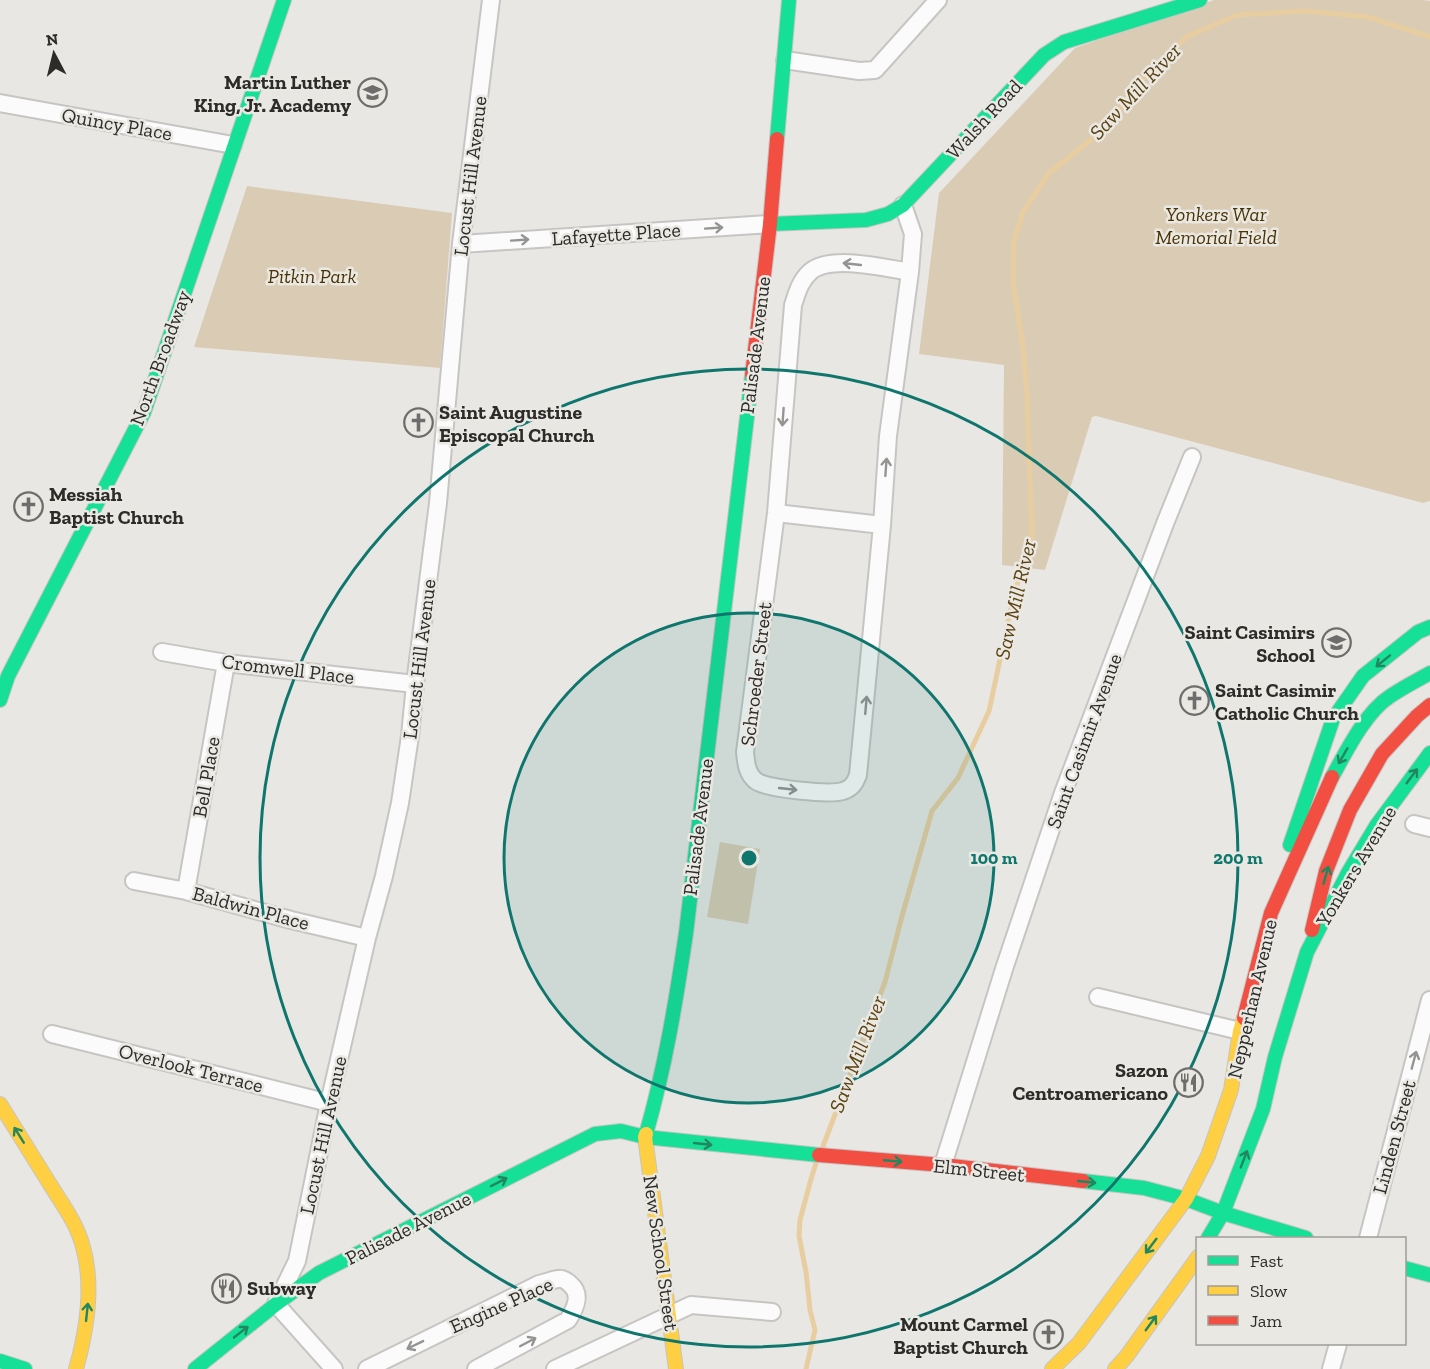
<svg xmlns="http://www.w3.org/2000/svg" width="1430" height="1369" font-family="'Zilla Slab',serif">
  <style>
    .green { fill: #daccb4 }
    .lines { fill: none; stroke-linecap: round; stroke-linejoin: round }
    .stream { stroke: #e8cda0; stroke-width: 5 }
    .street-casing { stroke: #c7c5c3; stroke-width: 20 }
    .fast-casing { stroke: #c7c5c3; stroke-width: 16 }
    .slow-casing { stroke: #c7c5c3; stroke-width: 16 }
    .jam-casing { stroke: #c7c5c3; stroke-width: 16 }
    .street { stroke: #fcfbfb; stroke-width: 16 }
    .fast { stroke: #16e098; stroke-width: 14 }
    .slow { stroke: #ffcf43; stroke-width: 14 }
    .jam { stroke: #f24e42; stroke-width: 14 }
    .oneway { stroke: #949492 }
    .oneway2 { stroke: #228661 }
    .ring { fill: none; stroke: #0f766e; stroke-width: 3 }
    .labels { text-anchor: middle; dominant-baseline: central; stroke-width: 5; stroke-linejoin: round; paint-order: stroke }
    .poi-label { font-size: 20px; font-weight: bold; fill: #2d2c2a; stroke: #eae8e3; text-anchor: end }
    .street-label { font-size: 20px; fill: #2d2c2a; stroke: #eae8e3 }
    .park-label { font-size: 20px; font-style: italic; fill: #4b3200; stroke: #eae8e3 }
    .water-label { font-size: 21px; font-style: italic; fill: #5c4211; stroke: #eae8e3 }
    .centre { fill: #0f766e; stroke: #eae8e3; stroke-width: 3 }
    .ring-label { font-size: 18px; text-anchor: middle; font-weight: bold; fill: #0f766e; stroke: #eae8e3; stroke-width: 5; stroke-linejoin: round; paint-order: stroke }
  </style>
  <rect width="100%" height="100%" fill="#e9e7e4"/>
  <path class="green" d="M1214 0H1423L1430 1V501L1423 503 1096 416 1092 417 1045 570 1002 565 1004 365 919 354 939 193 1075 48Z
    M247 186 452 213 440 368 194 347Z
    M720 842 760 849 748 924 707 917Z"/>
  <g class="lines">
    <path class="stream" d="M822 1149 885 982 902 916 932 811 958 778 989 711 1014 594 1032 540 1027 396 1023 346 1013 283 1014 240 1023 212 1049 173 1101 132 1149 71 1188 36 1237 15 1306 11 1368 17 1430 37
      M806 1369 815 1330 810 1310 806 1272 799 1236 800 1220 811 1179 817 1160"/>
    <defs>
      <path id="street" d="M785 60 859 71 875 70 938 0
        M0 103 233 145
        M903 205 913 234 910 272 888 436 882 525 858 775C855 783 852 788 843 791 830 795 767 789 756 781 747 774 746 763 745 752L776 513 793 305C797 293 800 281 810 272 830 254 885 268 910 272
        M461 244 770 224
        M776 513 882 525
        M162 652 226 663 415 684
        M1414 824 1430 828
        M134 881 186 891 291 920 367 938
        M186 891 226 663
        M1098 997 1240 1031
        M52 1034 329 1103
        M943 1165 1004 969 1063 793 1166 521 1192 457
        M1368 1238 1430 1000
        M334 1369 276 1304 297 1261 329 1103 367 938 384 876 400 803 410 736 415 684 438 503 461 244 491 0
        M367 1369 539 1284C545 1283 551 1280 558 1279 563 1278 567 1281 571 1285 582 1295 575 1309 568 1320L476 1369
        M555 1369 691 1305 772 1312
        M1331 1369 1338 1344"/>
      <path id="fast" d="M777 139 789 0
        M770 224 866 220 888 214 903 205 1044 55 1064 42 1200 0
        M0 700 8 676 144 412 284 0
        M1332 777C1346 752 1365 713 1389 697 1402 688 1416 681 1430 673
        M1290 845 1333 719 1363 676 1418 632 1430 627
        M646 1134C665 1068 676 1001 686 933L752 375
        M1083 1181 1144 1188 1186 1199 1223 1213 1306 1238
        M1208 1238 1223 1213 1263 1109 1275 1057 1307 952 1349 871 1376 826 1430 753
        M1404 1268 1430 1275
        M0 1361 25 1369
        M195 1369 276 1304 319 1273 595 1134 621 1131 645 1137 819 1155"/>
      <path id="slow" d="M0 1104C17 1131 34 1159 51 1186 63 1205 77 1224 83 1247 94 1286 87 1330 76 1369
        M646 1134 645 1137 676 1369
        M1052 1369 1079 1343 1186 1199 1208 1156 1231 1090 1240 1031 1244 1018
        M1115 1369 1126 1357 1198 1257"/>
      <path id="jam" d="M752 375 770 224 777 139
        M1312 930 1326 871 1350 810 1382 754 1417 716 1430 705
        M1244 1018 1271 913 1332 777
        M819 1155 943 1165 1083 1181"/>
    </defs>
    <use href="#street" class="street-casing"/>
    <use href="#fast" class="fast-casing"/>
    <use href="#slow" class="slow-casing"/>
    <use href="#jam" class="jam-casing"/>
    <use href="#street" class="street"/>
    <use href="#fast" class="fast"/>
    <use href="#slow" class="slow"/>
    <use href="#jam" class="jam"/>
  </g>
  <defs><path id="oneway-shaft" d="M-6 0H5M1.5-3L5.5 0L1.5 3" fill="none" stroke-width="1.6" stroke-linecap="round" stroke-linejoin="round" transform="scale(1.5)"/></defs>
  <g class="oneway">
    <use href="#oneway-shaft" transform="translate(714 228) rotate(-4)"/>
    <use href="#oneway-shaft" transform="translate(520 240) rotate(-4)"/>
    <use href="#oneway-shaft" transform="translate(852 264) rotate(-174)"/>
    <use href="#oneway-shaft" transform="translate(783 417) rotate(94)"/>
    <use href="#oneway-shaft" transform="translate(886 467) rotate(-86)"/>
    <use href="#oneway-shaft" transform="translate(866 705) rotate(-85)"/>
    <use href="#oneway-shaft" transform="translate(788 789) rotate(6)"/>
    <use href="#oneway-shaft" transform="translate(1414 1060) rotate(-75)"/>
    <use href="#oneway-shaft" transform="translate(528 1342) rotate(-28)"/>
    <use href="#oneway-shaft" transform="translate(415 1345) rotate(154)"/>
  </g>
  <g class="oneway2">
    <use href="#oneway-shaft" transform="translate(1383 661) rotate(141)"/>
    <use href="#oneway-shaft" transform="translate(1343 756) rotate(120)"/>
    <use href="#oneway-shaft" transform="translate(1412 776) rotate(-53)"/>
    <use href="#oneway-shaft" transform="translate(1326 875) rotate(-74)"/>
    <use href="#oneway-shaft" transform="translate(19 1135) rotate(-122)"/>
    <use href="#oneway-shaft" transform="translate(703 1144) rotate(6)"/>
    <use href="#oneway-shaft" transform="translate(1244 1159) rotate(-69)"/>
    <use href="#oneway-shaft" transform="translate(893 1161) rotate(5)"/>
    <use href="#oneway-shaft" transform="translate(499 1182) rotate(-27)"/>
    <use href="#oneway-shaft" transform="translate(1087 1182) rotate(6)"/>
    <use href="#oneway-shaft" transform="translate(1151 1246) rotate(127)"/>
    <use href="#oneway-shaft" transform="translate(87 1312) rotate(-84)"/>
    <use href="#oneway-shaft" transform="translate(1151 1323) rotate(-54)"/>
    <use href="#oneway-shaft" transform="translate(241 1332) rotate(-38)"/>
  </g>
  <circle cx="749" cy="858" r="245" fill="#0f766e" fill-opacity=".12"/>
  <g class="ring">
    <circle cx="749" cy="858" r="245"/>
    <circle cx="749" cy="858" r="489"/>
  </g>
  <defs>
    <symbol id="school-ring" viewBox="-11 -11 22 22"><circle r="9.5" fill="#eae8e3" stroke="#6f6d6b" stroke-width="1.5"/><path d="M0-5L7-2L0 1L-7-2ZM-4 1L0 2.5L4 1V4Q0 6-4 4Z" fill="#6f6d6b"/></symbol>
    <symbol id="church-ring" viewBox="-11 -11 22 22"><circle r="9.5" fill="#eae8e3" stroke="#6f6d6b" stroke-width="1.5"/><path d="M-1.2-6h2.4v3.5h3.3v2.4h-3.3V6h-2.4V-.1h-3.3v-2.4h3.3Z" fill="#6f6d6b"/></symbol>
    <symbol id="restaurant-ring" viewBox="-11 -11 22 22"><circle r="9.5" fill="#eae8e3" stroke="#6f6d6b" stroke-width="1.5"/><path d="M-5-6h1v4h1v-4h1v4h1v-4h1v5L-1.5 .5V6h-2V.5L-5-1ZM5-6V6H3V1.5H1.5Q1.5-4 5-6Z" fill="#6f6d6b"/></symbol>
  </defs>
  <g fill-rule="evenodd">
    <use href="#school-ring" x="356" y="76" width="33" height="33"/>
    <use href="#church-ring" x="402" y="406" width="33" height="33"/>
    <use href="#church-ring" x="12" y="490" width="33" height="33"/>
    <use href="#school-ring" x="1320" y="626" width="33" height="33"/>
    <use href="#church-ring" x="1178" y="684" width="33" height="33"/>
    <use href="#restaurant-ring" x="1172" y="1066" width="33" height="33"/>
    <use href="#restaurant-ring" x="210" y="1272" width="33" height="33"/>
    <use href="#church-ring" x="1032" y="1318" width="33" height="33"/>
  </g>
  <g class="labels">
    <g class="poi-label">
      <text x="351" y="82">Martin Luther<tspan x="351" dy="23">King, Jr. Academy</tspan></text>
      <text x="439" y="412" text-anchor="start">Saint Augustine<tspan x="439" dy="23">Episcopal Church</tspan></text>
      <text x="49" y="494" text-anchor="start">Messiah<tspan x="49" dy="23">Baptist Church</tspan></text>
      <text x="1315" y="632">Saint Casimirs<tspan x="1315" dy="23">School</tspan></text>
      <text x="1215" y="690" text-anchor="start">Saint Casimir<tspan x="1215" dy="23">Catholic Church</tspan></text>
      <text x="1168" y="1070">Sazon<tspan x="1168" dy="23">Centroamericano</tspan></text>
      <text x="247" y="1288" text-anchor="start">Subway</text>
      <text x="1028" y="1324">Mount Carmel<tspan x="1028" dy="23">Baptist Church</tspan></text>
    </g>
    <g class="street-label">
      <text transform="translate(984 119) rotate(-47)">Walsh Road</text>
      <text transform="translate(117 124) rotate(10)">Quincy Place</text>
      <text transform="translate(470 176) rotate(-83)">Locust Hill Avenue</text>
      <text transform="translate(616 234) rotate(-4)">Lafayette Place</text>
      <text transform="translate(755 345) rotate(-83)">Palisade Avenue</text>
      <text transform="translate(160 358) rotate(-70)">North Broadway</text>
      <text transform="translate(419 659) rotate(-83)">Locust Hill Avenue</text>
      <text transform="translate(288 669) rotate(7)">Cromwell Place</text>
      <text transform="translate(756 674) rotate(-83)">Schroeder Street</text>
      <text transform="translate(1084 741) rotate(-70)">Saint Casimir Avenue</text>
      <text transform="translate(206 777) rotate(-80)">Bell Place</text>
      <text transform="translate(698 827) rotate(-83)">Palisade Avenue</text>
      <text transform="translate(1356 866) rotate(-59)">Yonkers Avenue</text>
      <text transform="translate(251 908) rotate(15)">Baldwin Place</text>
      <text transform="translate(1252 999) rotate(-77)">Nepperhan Avenue</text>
      <text transform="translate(191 1068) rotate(14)">Overlook Terrace</text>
      <text transform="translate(323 1135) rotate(-78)">Locust Hill Avenue</text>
      <text transform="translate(1394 1137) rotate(-75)">Linden Street</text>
      <text transform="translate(979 1170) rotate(6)">Elm Street</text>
      <text transform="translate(408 1228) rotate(-27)">Palisade Avenue</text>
      <text transform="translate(661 1253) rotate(82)">New School Street</text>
      <text transform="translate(501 1305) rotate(-24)">Engine Place</text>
    </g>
    <g class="park-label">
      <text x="1216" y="214">Yonkers War<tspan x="1216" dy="23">Memorial Field</tspan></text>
      <text x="312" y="276">Pitkin Park</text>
    </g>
    <g class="water-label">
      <text transform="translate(1135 91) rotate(-47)">Saw Mill River</text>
      <text transform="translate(1015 599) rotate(-77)">Saw Mill River</text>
      <text transform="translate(857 1054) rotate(-69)">Saw Mill River</text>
    </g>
  </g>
  <circle cx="749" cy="858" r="9" class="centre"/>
  <g class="ring-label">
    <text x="994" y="864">100 m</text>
    <text x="1238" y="864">200 m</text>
  </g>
  <rect x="1196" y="1237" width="210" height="108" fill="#eae8e3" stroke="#9e9d99" stroke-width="1.5"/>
  <rect x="1208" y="1256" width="30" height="9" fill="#16e098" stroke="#9e9d99" stroke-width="1.5"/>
  <text x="1250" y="1267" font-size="18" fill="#2d2c2a">Fast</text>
  <rect x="1208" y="1286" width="30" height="9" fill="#ffcf43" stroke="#9e9d99" stroke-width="1.5"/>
  <text x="1250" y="1297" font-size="18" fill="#2d2c2a">Slow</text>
  <rect x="1208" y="1316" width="30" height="9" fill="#f24e42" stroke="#9e9d99" stroke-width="1.5"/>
  <text x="1250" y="1327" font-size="18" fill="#2d2c2a">Jam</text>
  <g transform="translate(54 54) rotate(353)" stroke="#eae8e3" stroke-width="4.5" paint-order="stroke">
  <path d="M0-4.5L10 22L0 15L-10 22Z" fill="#2d2c2a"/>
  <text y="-9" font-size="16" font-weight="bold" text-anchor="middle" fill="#2d2c2a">N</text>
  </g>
</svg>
